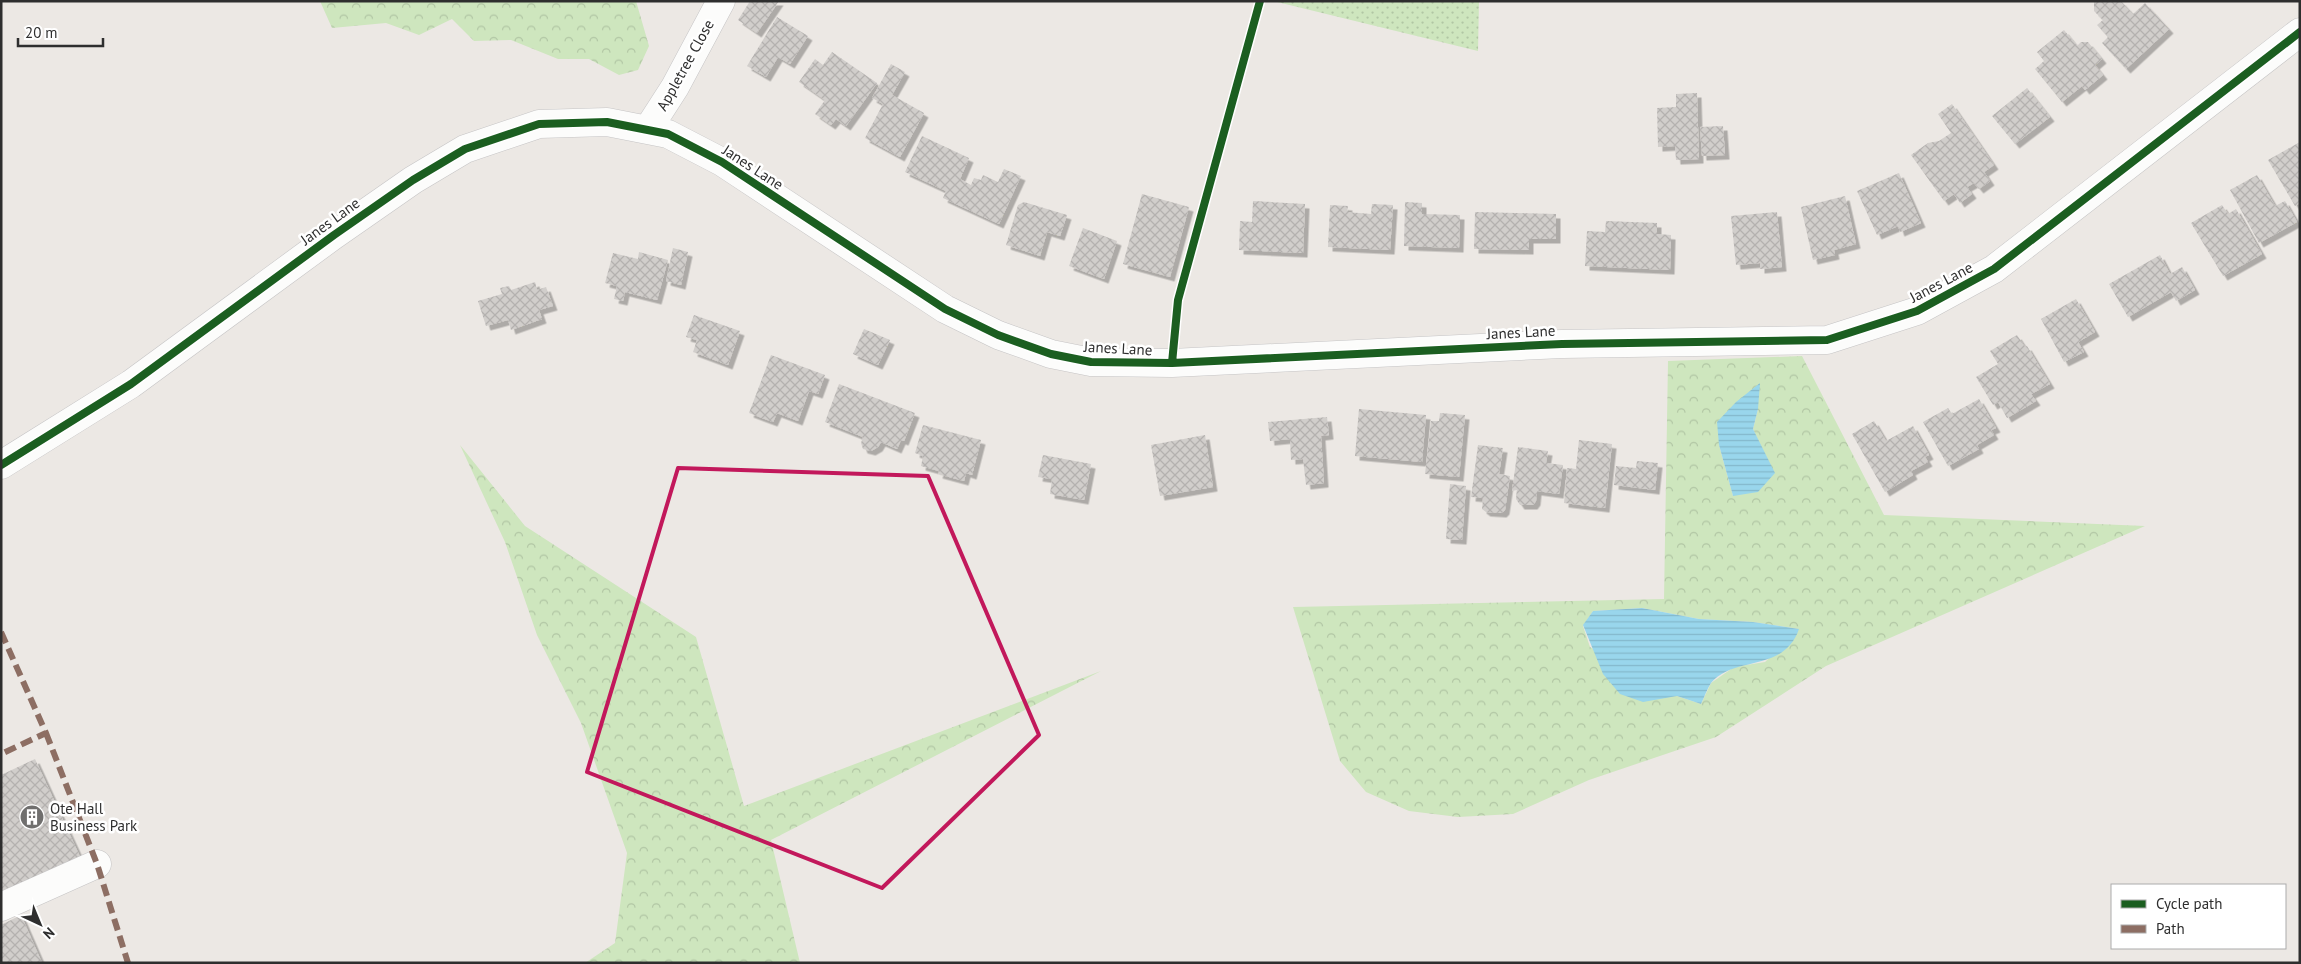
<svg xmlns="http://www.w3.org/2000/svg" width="2301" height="964" font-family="'PT Sans',sans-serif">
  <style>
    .grass { fill: url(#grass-dots) }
    .forest { fill: url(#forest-crowns); fill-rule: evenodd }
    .water { fill: url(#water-rules) }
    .building { fill: url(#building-cross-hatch); filter: url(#shadow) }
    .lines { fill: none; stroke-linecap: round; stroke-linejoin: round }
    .minor-casing { stroke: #c5c4c5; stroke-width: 29 }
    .minor { stroke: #fcfcfb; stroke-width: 28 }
    .quiet { stroke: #8d6e63; stroke-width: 6; stroke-dasharray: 12 6; stroke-linecap: butt }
    .cycleway-casing { stroke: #fff; stroke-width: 11 }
    .cycleway { stroke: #1b5e20; stroke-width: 8 }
    .marked { fill: none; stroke: #c2185b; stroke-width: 4; stroke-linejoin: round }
    .labels { text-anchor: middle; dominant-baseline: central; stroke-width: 5; stroke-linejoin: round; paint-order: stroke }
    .street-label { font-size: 15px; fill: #2e2e2e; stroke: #fff }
    .poi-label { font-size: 15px; fill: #2e2e2e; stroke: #fff; text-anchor: start }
  </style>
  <defs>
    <pattern id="grass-dots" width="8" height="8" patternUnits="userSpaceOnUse" patternTransform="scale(1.25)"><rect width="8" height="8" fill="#cee6be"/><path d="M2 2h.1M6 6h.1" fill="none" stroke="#b1c6a4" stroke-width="1.8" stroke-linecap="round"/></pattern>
    <pattern id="forest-crowns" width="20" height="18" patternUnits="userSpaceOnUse" patternTransform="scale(1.25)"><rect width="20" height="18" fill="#cee6be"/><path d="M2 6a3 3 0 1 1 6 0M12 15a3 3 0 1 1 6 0" fill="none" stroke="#b1c6a4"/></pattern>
    <pattern id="water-rules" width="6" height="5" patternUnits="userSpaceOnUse" patternTransform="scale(1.25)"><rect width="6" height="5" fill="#99d6ec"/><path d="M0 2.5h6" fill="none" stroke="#84b8cb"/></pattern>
    <pattern id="building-cross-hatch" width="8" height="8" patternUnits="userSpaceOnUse" patternTransform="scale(1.25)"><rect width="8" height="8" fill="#d1cecb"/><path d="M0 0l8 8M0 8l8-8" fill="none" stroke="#b4b1af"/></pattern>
    <filter id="shadow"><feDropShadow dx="4.5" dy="4.5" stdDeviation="0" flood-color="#0004"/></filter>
  </defs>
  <rect width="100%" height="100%" fill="#ece8e4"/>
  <path class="grass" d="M1273 1H1479L1478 51Z"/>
  <path class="forest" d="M320 1H636L649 46 638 70 619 75 589 59H558L511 40 474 41 452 19 419 35 386 23 332 28Z
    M1802 356 1884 515 2145 526 1826 666 1716 737 1589 780 1513 814 1458 817 1409 811 1366 792 1340 761 1293 607 1664 599 1668 361ZM1758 409 1753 429 1760 445 1733 496 1719 445ZM1642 608 1699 619 1753 622 1799 629 1765 662 1734 667 1711 683 1701 704 1677 696 1590 647 1583 626 1593 611Z
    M460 445 525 526 696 637 744 806 1101 671 771 840 800 963H585L615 943 627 853 581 723 537 635 505 542Z"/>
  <path class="water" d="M1760 383 1758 409 1753 429 1775 473 1758 492 1733 496 1719 445 1717 422 1736 402Z
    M1642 608 1699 619 1753 622 1799 629C1784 673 1734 655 1711 683 1707 689 1704 698 1701 704L1677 696 1643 702 1620 694 1603 674 1583 625 1593 611Z"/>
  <path class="building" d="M750 1H779L757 33 738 20Z
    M2094 1H2121L2133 14 2145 3 2169 29 2126 69 2102 43 2108 37 2097 25 2103 20 2094 11Z
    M777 17 808 36 790 64 778 57 766 77 747 66Z
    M2064 30 2077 46 2081 42H2088L2102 59 2095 65 2103 75 2085 90 2082 86 2062 102 2035 69 2044 61 2037 52Z
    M832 52 877 83 846 126 836 119 831 125 815 114 825 100 799 82 815 59 823 65Z
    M891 64 905 72 892 95 924 113 900 157 865 138 883 104 872 98Z
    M2027 88 2050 117 2015 144 1992 116Z
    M1697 93 1699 159 1676 160 1675 146 1658 147 1657 108 1676 107V94Z
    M1952 104 1994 165 1984 172 1990 181 1979 189 1974 183 1967 187 1972 194 1960 203 1954 194 1944 201 1911 155 1928 143 1939 141 1951 133 1938 114Z
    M1723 126 1725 155 1702 156 1700 127Z
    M922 136 969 158 960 179 971 185 974 178 981 180 983 175 998 182 1004 169 1021 176 999 224 943 198 946 191 905 172Z
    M2300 142V203L2295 206 2268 160Z
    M1899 173 1921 223 1900 232 1898 226 1877 235 1857 191Z
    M2257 175 2275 206 2285 201 2297 222 2259 243 2230 190Z
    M1142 194 1189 207 1170 277 1123 264Z
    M1845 196 1856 244 1834 250 1835 255 1813 260 1801 207Z
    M1253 201 1305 204 1303 253 1239 250 1240 221 1252 222Z
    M1024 202 1067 215 1060 236 1047 232 1040 256 1006 245 1018 205Z
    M1405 202 1422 203V214L1460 215 1459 248 1404 246Z
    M1372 204 1393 205 1390 250 1328 247 1330 205 1348 206 1347 212 1371 214Z
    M2222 205 2228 214 2236 209 2262 254 2223 276 2191 223Z
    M1475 212 1556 214V239H1529V250L1474 249Z
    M1777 212 1782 267 1760 269V263L1736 265 1731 216Z
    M1606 221 1657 223V234L1671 235 1670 270 1585 266 1587 231 1605 232Z
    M1083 228 1117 241 1104 279 1069 266Z
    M673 248 688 252 681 285 666 281Z
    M639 252 668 260 657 300 625 292 623 301 614 299 617 286 605 283 613 253 638 259Z
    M2160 255 2170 274 2182 267 2195 290 2176 301 2171 292 2128 317 2109 284Z
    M535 282 537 290 546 287 553 306 539 310 542 319 511 330 508 320 486 326 478 301 502 294 500 288 509 286 511 290Z
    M2076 299 2095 332 2078 342 2084 352 2064 362 2041 319Z
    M694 315 740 331 728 365 693 352 697 340 686 337Z
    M864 329 890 340 878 365 853 354Z
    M2017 335 2025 347 2027 346 2050 384 2031 394 2036 401 2007 418 1998 402 1993 405 1976 377 1998 364 1990 351Z
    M771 355 825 375 818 394 809 391 798 421 777 413 773 422 749 413Z
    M839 384 915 413 904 441 901 440 897 449 881 442 878 447 871 451 863 449 861 443 863 437 825 422Z
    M1979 399 1996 428 1991 430 1994 435 1977 445 1979 449 1948 466 1923 422 1948 408 1952 414Z
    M1359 409 1426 415 1422 462 1355 456Z
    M1440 413 1465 415 1459 477 1425 474 1431 421H1439Z
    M1327 417 1329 435 1321 436 1324 483 1306 485 1303 459 1291 460 1290 439 1270 441 1268 422Z
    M1874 421 1886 441 1913 426 1929 455 1925 457 1928 462 1911 471 1913 475 1885 492 1852 434Z
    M923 425 981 440 972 475 966 473 964 481 938 474 939 471 921 466 923 456 915 453Z
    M1205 435 1213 487 1160 496 1151 445Z
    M1579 440 1612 444 1605 508 1564 503 1567 468 1576 469Z
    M1478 445 1503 448 1499 474 1510 476 1505 510 1502 513 1486 512 1482 509 1483 498 1471 497Z
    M1518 447 1548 451 1546 463 1563 465 1559 494 1537 491 1536 501 1533 505H1520L1516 499 1517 490 1512 491Z
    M1043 455 1091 464 1084 500 1050 494 1052 479 1038 477Z
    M1637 461 1658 463 1655 490 1614 485 1616 466 1636 468Z
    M1450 484 1466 486 1462 540 1446 539Z
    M35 759 81 859 1 896V775Z
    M21 915 42 963H1V925Z"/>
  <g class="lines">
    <defs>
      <path id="minor" d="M648 129 675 87 721 1
        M1 465 131 384 334 235 413 180 465 149 539 124 607 122 668 134 722 162 945 309 998 335 1051 354 1091 362 1172 363 1562 344 1827 340 1917 311 1994 269 2300 32
        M1 907 97 864"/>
    </defs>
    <use href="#minor" class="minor-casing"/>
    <use href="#minor" class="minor"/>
    <path class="quiet" d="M1 632 46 733 1 754
      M46 733 97 864 128 963"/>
    <defs>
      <path id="cycleway" d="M1172 363 1178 300 1260 1
        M1 465 131 384 334 235 413 180 465 149 539 124 607 122 668 134 722 162 945 309 998 335 1051 354 1091 362 1172 363 1562 344 1827 340 1917 311 1994 269 2300 32"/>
    </defs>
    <use href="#cycleway" class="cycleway-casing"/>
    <use href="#cycleway" class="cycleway"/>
  </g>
  <path class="marked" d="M678 468 928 476 1039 735 882 888 587 772Z"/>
  <defs>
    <symbol id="building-disc" viewBox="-11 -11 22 22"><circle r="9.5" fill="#706f6e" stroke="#fff"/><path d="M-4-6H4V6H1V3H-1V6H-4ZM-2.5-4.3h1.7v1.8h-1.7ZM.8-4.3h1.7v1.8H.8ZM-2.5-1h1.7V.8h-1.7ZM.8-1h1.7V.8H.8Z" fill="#fff"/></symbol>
  </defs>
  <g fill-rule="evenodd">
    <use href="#building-disc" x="18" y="803" width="28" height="28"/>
  </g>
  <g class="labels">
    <g class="street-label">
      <text transform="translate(685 65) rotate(-61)">Appletree Close</text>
      <text transform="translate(753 167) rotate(33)">Janes Lane</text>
      <text transform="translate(330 221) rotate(-36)">Janes Lane</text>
      <text transform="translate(1941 282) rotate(-28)">Janes Lane</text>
      <text transform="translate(1521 332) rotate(-3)">Janes Lane</text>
      <text transform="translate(1118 348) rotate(3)">Janes Lane</text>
    </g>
    <g class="poi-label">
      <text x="50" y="808">Ote Hall<tspan x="50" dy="17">Business Park</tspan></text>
    </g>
  </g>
  <rect width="2301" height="964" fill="none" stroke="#2e2e2e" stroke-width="5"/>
  <rect x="2111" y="884" width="175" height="65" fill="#ffffff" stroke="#ababab"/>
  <rect x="2121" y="900" width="25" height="8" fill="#1b5e20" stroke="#ababab"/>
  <text x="2156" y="909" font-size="15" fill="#2e2e2e">Cycle path</text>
  <rect x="2121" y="925" width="25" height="8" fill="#8d6e63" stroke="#ababab"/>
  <text x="2156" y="934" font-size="15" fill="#2e2e2e">Path</text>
  <g transform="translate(40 924) rotate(136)" stroke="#ffffff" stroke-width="4" paint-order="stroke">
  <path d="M0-4L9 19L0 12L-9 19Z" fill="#2e2e2e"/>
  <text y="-8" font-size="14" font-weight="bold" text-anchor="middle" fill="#2e2e2e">N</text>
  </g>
  <path d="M18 38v8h85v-8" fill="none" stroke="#2e2e2e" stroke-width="2.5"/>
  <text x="25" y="38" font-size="15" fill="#2e2e2e" stroke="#ffffff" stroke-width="4" paint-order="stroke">20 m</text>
</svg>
